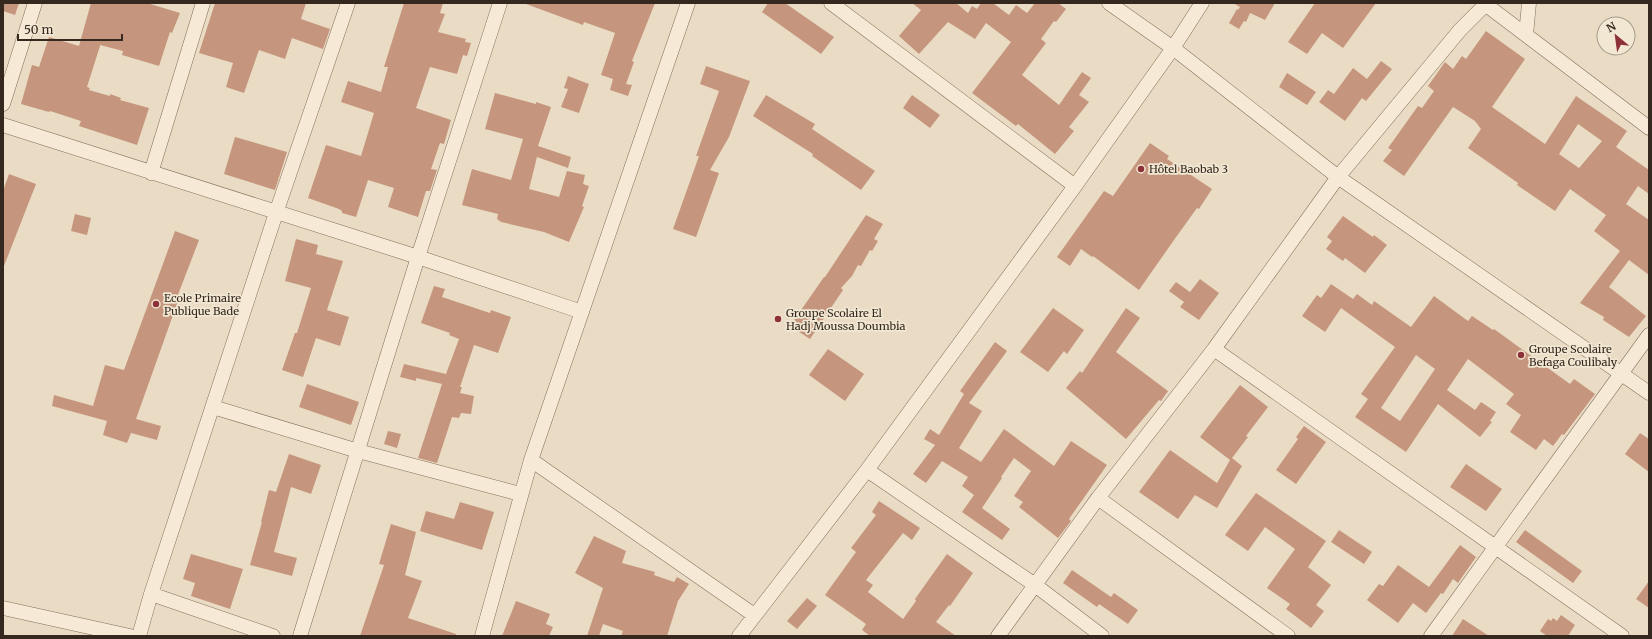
<svg xmlns="http://www.w3.org/2000/svg" width="1652" height="639" font-family="Merriweather,serif">
  <style>
    .building { fill: #c5967d; fill-rule: evenodd }
    .lines { fill: none; stroke-linecap: round; stroke-linejoin: round }
    .minor-casing { stroke: #836e5c; stroke-width: 15 }
    .minor { stroke: #f6ead6; stroke-width: 14 }
    .poi-dot { fill: #8d3138; stroke: #f2e7d3; stroke-width: 1.5 }
    .labels { text-anchor: middle; dominant-baseline: central; stroke-width: 3.5; stroke-linejoin: round; paint-order: stroke }
    .poi-label { font-size: 11px; fill: #34281f; stroke: #f2e7d3; text-anchor: start }
  </style>
  <rect width="100%" height="100%" fill="#eadcc4"/>
  <path class="building" d="M3 3H19L15 15 3 11Z
    M91 3H147L180 13 172 33 170 32 159 66 122 55 123 51 100 45V46L87 87 90 88 89 90 110 96V94L121 98 120 100 149 108 137 145 79 126 81 121 50 111 49 112 21 104 32 65 39 67 49 37 79 46Z
    M215 3H306L301 19 330 29 323 49 292 38 285 59 259 50 244 93 226 87 233 63 199 53Z
    M404 3H443L440 13 445 14 438 32 466 39 465 42 471 43 467 56 463 55 457 74 430 67 416 108 451 120 444 144 440 143 431 169 437 170 430 191H426L418 217 388 207 394 188 368 180 356 217 342 213V211L339 209 308 198 326 145 361 156 374 113 341 102 348 81 381 92 388 67H384Z
    M527 3H655L632 61 634 62 626 84 632 85 628 96 610 90 613 79 601 75 615 33 584 22 583 25 526 4Z
    M768 3H785L834 37 821 54 762 12Z
    M912 3H956L968 13 972 6 977 9 981 3H993L1009 15 1016 5 1027 13 1035 3H1058L1066 9 1056 22 1054 21 1041 39 1046 43 1022 75 1059 105 1082 72 1091 78 1079 95 1089 102 1069 127 1074 131 1055 154 1018 124 1016 126 972 93 1011 42 986 23 975 39 948 22 919 54 899 36 921 10Z
    M1233 3H1275L1265 20 1250 13 1246 22 1244 21 1239 29 1229 23 1237 9 1238 10 1240 7Z
    M1315 3H1376L1343 48 1322 33 1307 54 1288 42Z
    M1486 31 1525 59 1492 107 1545 144 1576 96 1627 131 1616 147 1649 170V194L1638 186 1626 204 1649 220V275L1629 260 1609 287 1646 316 1629 337 1603 320 1604 317 1580 303 1620 251 1594 231 1606 215 1570 189 1555 211 1517 185 1518 183 1468 148 1481 129 1475 121 1453 107 1404 176 1383 161 1392 150 1388 148 1418 106 1422 108 1434 91 1428 86 1445 62 1453 69 1462 56 1466 59ZM1578 124 1602 141 1579 168 1559 154Z
    M1381 61 1392 69 1366 101 1362 98 1345 121 1319 102 1328 90 1334 94 1353 68 1367 79Z
    M706 66 750 81 729 137 710 170 719 173 696 237 673 229 699 156H696L719 91 700 84Z
    M1287 73 1316 92 1307 105 1279 87Z
    M568 76 589 84 579 113 561 107 568 89 564 88Z
    M495 93 536 104V102L551 107 538 146 571 157 568 168 537 157 529 189 559 197 567 171 585 175 583 184 589 186 582 206 584 207 569 242 544 232 501 222 497 219 498 214 462 205 472 169 511 180 523 139 485 129Z
    M766 95 815 124 812 129 875 171 861 190 812 156 813 154 753 116Z
    M912 95 940 115 930 128 903 108Z
    M235 137 287 152 275 190 224 174Z
    M1150 143 1169 156 1167 159 1212 189 1199 209 1197 208 1174 240 1139 290 1093 256 1092 257 1081 249 1070 266 1057 257 1104 191 1113 196Z
    M9 174 36 184 4 266 3 191Z
    M75 214 91 218 87 235 71 231Z
    M866 215 883 224 874 239 878 241 872 251 870 250 861 266 858 265 852 276 841 288 843 290 810 339 790 326 824 277H825Z
    M1343 216 1373 237 1374 235 1387 245 1365 273 1345 258 1343 261 1326 249 1332 241 1327 237Z
    M175 231 199 240 176 300 178 301 136 419 161 426 157 440 131 433 127 443 103 435 107 421 52 406 54 395 93 406 105 365 124 370Z
    M296 239 318 245 316 254 343 261 327 310 349 317 340 346 316 338 303 377 282 370 295 333H297L311 288 285 281Z
    M1200 279 1219 293 1199 320 1180 307 1184 302 1169 291 1176 282 1190 292Z
    M1331 284 1353 299 1357 294 1372 305 1374 301 1411 327 1434 296 1468 321 1472 316 1493 330 1494 329 1570 384 1574 379 1595 394 1564 435 1562 434 1553 446 1544 439 1536 450 1510 432 1521 415 1506 404 1514 394 1468 359 1447 390 1475 410 1481 402 1496 412 1490 421 1492 422 1480 437 1438 404 1406 452 1355 417 1368 399 1361 394 1395 347 1341 308 1325 332 1302 316 1317 295 1321 298ZM1416 355 1435 369 1400 421 1381 408Z
    M434 286 445 289 442 297 490 313 491 310 511 317 498 353 474 345 460 387H462L460 393 474 396 471 414 461 413 459 418 452 417 437 463 418 458 442 384 416 378V381L400 377 404 364 446 374 459 339 449 335 450 333 421 323Z
    M1053 308 1084 330 1067 354 1064 351 1048 372 1020 352Z
    M1126 308 1140 318 1116 352 1168 391 1161 401 1159 400 1126 439 1066 388 1080 371 1082 373Z
    M995 342 1007 351 969 403 982 411 959 448 981 462 1004 429 1054 466 1071 441 1107 465 1069 519 1071 521 1058 538 1019 507 1023 502 1014 496 1031 471 1014 458 1001 477 1002 478 982 508 1010 529 1002 540 962 512 974 495 962 486 968 477 942 461 926 483 913 474 935 445 924 439 930 429 939 435 964 394 960 391Z
    M828 349 864 374 845 401 809 375Z
    M307 384 359 402 351 425 299 407Z
    M1240 385 1268 407 1246 436 1248 437 1232 458 1242 466 1217 508 1195 495 1178 519 1139 492 1170 450 1217 483 1230 460 1200 437Z
    M1304 426 1326 442 1296 484 1276 470 1298 439 1296 437Z
    M388 431 401 434 397 448 384 444Z
    M1640 433 1649 439V472L1625 454Z
    M289 454 321 465 311 494 291 487 274 552 297 558 292 576 250 565 262 522H261L269 490 276 492Z
    M1466 464 1502 489 1486 511 1450 487Z
    M1256 493 1326 541 1308 567 1331 585 1316 605 1324 611 1311 628 1286 609 1290 604 1267 588 1295 549 1265 527 1248 551 1225 535Z
    M879 501 920 528 912 540 903 533 866 580 873 585 868 592 903 619 916 601 915 599 947 554 973 573 950 606 949 605 936 622 956 636H870L862 630 866 624 825 595 856 552 851 548 876 515 872 512Z
    M460 502 494 512 482 550 420 531 426 511 454 519Z
    M391 524 416 532 405 575 422 581 408 618 456 634V636H360L384 565 379 564Z
    M1339 530 1372 552 1364 564 1331 542Z
    M1525 530 1582 571 1573 583 1516 542Z
    M594 536 626 551 622 563 655 572 654 575 674 582 677 577 689 584 678 601 667 636H621L623 631 603 624 599 636H587L603 588 575 573Z
    M1460 545 1476 557 1458 583 1453 579 1443 594 1441 593 1426 613 1413 603 1398 623 1367 600 1379 584 1383 586 1398 565 1429 587Z
    M191 554 243 569 230 609 191 596 195 583 183 579Z
    M1072 570 1111 597 1114 593 1138 610 1128 624 1099 604 1097 607 1063 583Z
    M1649 581V608L1636 599Z
    M807 598 817 606 797 629 787 621Z
    M516 601 550 614 546 624 553 627 549 636H502Z
    M1561 615 1575 625 1568 636H1547L1540 631 1548 619 1551 621 1553 618 1557 621Z
    M1463 619 1489 636H1452Z"/>
  <g class="lines">
    <defs>
      <path id="minor" d="M831 3 1075 186
        M1109 3 1173 48 1338 177 1649 393
        M1485 4 1649 128
        M1526 35 1529 3
        M3 104 35 3
        M3 125 418 257 582 312
        M151 173 203 3
        M1214 349 1622 636
        M213 407 358 451 520 494
        M531 460 754 615
        M867 470 1035 585 1102 636
        M1098 498 1288 636
        M151 594 273 636
        M3 608 130 636
        M139 636 151 594 276 213 348 3
        M300 636 418 257 500 3
        M482 636 531 460 688 3
        M739 636 867 470 1075 186 1173 48 1202 3
        M998 636 1098 498 1214 349 1338 177 1460 30 1487 3
        M1431 636 1649 335"/>
    </defs>
    <use href="#minor" class="minor-casing"/>
    <use href="#minor" class="minor"/>
  </g>
  <g class="poi-dot">
    <circle cx="1141" cy="169" r="4"/>
    <circle cx="156" cy="304" r="4"/>
    <circle cx="778" cy="319" r="4"/>
    <circle cx="1521" cy="355" r="4"/>
  </g>
  <g class="labels">
    <g class="poi-label">
      <text x="1149" y="169">Hôtel Baobab 3</text>
      <text x="164" y="298">Ecole Primaire<tspan x="164" dy="13">Publique Bade</tspan></text>
      <text x="786" y="313">Groupe Scolaire El<tspan x="786" dy="13">Hadj Moussa Doumbia</tspan></text>
      <text x="1529" y="349">Groupe Scolaire<tspan x="1529" dy="13">Befaga Coulibaly</tspan></text>
    </g>
  </g>
  <rect width="1652" height="639" fill="none" stroke="#34281f" stroke-width="8"/>
  <g transform="translate(1616 36) rotate(331)"><circle r="19" fill="#f2e7d3" stroke="#a69b8b"/>
  <path d="M0-3L7 15L0 10L-7 15Z" fill="#8d3138"/>
  <text y="-6" font-size="11" font-weight="bold" text-anchor="middle" fill="#34281f">N</text>
  </g>
  <path d="M18 34v6h104v-6" fill="none" stroke="#34281f" stroke-width="2"/>
  <text x="24" y="34" font-size="12" fill="#34281f" stroke="#f2e7d3" stroke-width="3" paint-order="stroke">50 m</text>
</svg>
